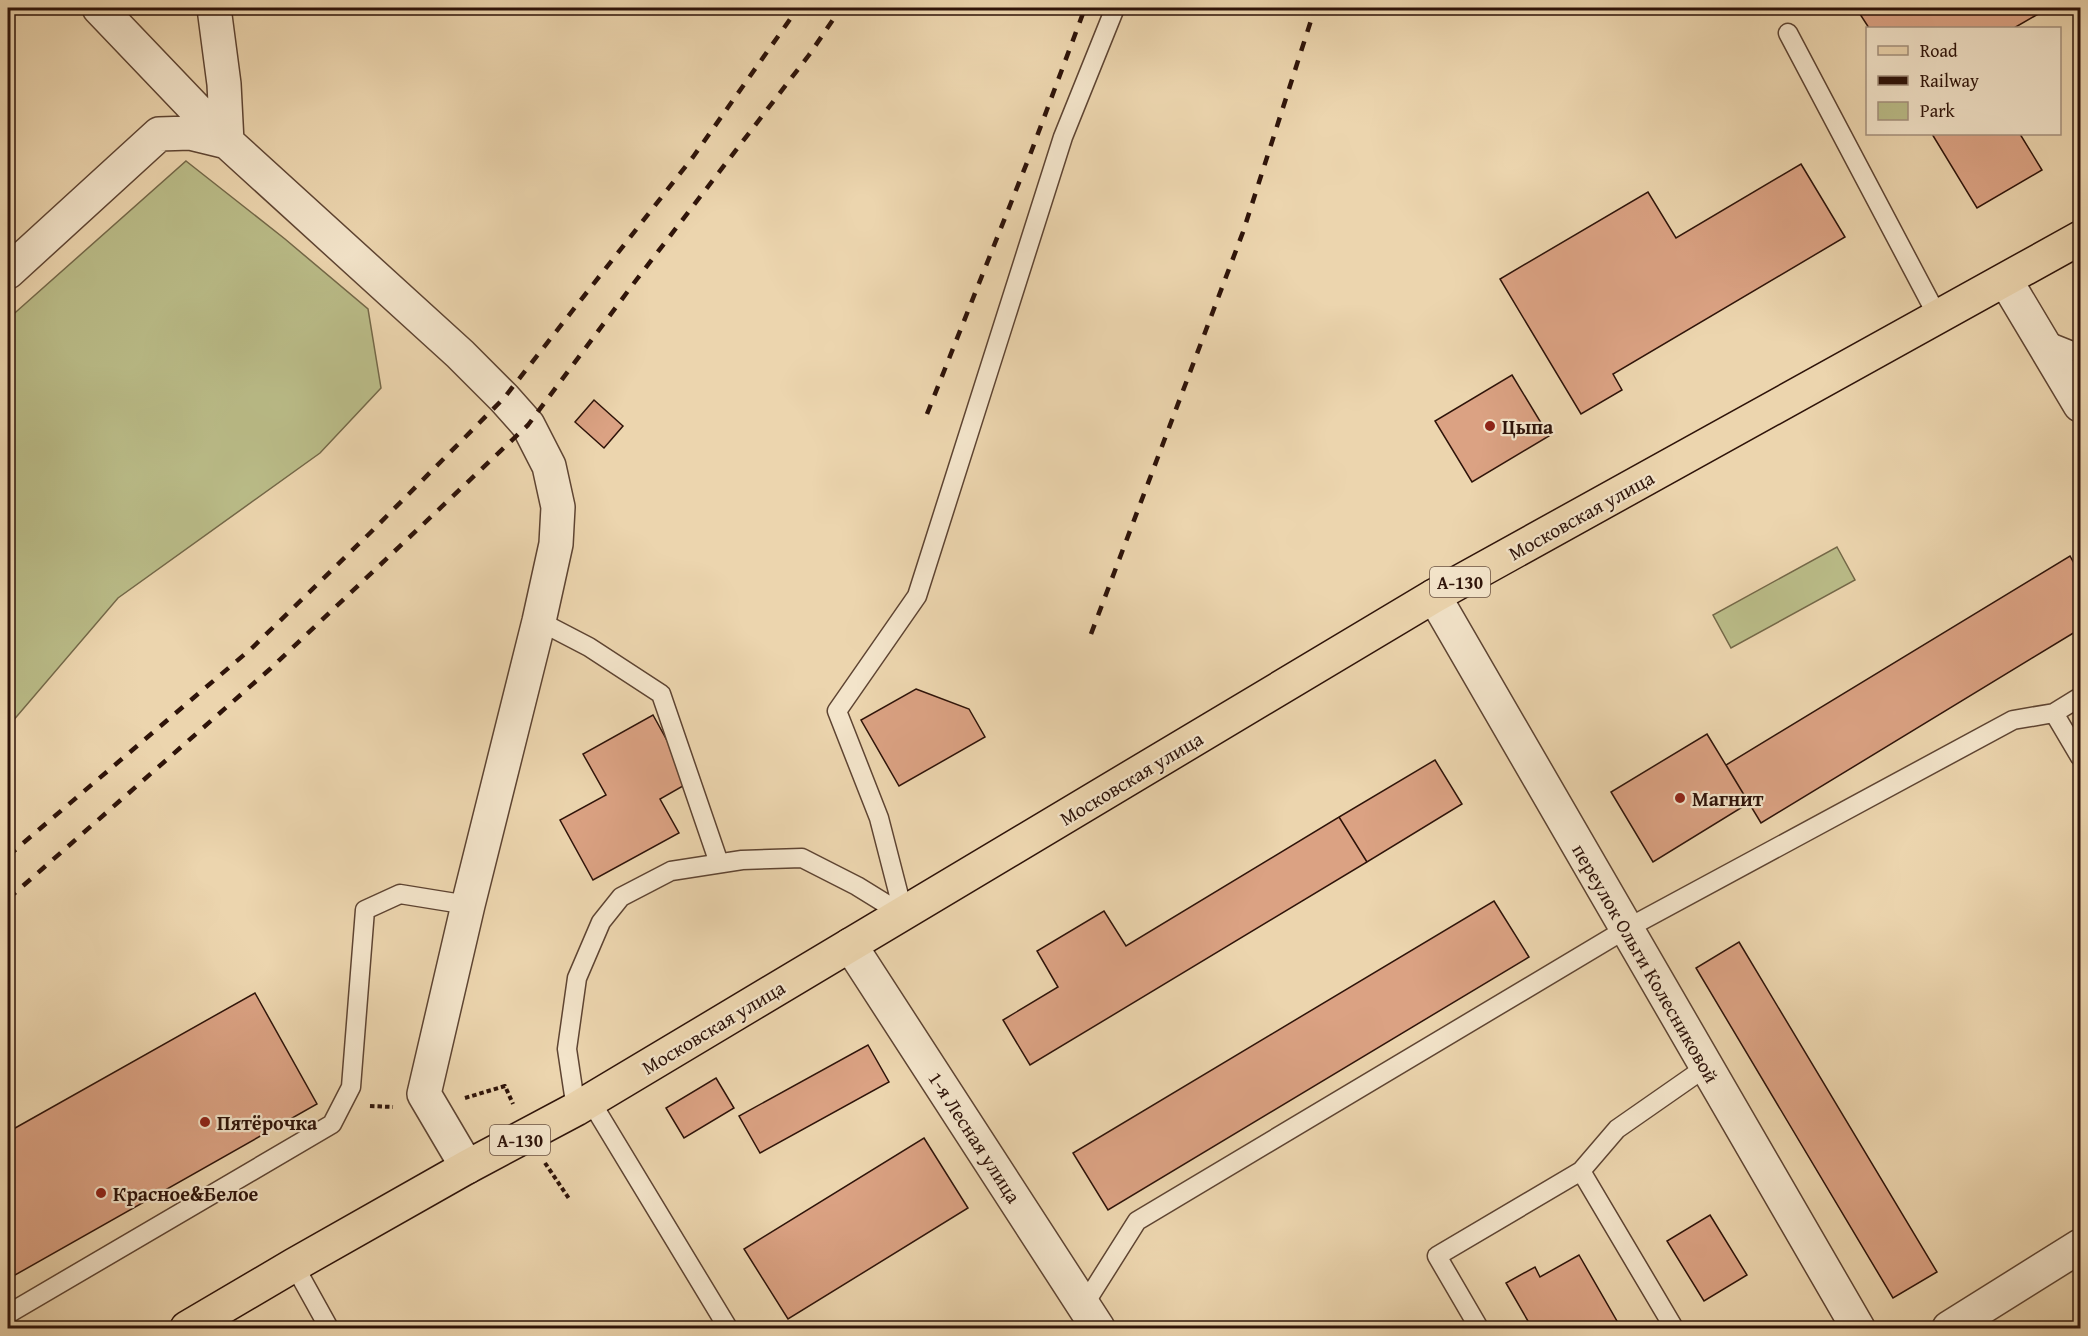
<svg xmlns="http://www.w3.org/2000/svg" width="2088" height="1336" font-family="'Gentium Book Plus',serif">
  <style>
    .green { fill: #babc88; stroke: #746848; stroke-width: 1.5 }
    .building { fill: #dba283; stroke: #2e1309; stroke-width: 1.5 }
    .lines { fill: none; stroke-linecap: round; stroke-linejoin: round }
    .lane-casing { stroke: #5e4432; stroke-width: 21 }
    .street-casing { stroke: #5e4432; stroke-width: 36 }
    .primary-casing { stroke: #2e1309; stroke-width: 36 }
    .path { stroke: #2e1309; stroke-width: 4; stroke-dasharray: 4.5 3; stroke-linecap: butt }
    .lane { stroke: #f3e4ca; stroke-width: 18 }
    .street { stroke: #f3e4ca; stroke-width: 33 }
    .primary { stroke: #ecd5ae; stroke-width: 33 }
    .rail { stroke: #2e1309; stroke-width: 4.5; stroke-dasharray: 10 10; stroke-linecap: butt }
    .poi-dot { fill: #8f2418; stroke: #f3e4ca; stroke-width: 2 }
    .labels { text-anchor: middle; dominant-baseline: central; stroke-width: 4.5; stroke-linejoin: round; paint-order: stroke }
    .shield { fill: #f3e4ca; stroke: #695243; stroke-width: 1.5 }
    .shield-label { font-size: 18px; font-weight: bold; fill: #2e1309 }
    .poi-label { font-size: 20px; font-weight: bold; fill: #2e1309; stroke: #f3e4ca; text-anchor: start }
    .street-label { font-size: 20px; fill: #2e1309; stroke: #f3e4ca }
  </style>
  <rect width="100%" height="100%" fill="#ecd5ae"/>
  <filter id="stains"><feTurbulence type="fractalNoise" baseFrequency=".00333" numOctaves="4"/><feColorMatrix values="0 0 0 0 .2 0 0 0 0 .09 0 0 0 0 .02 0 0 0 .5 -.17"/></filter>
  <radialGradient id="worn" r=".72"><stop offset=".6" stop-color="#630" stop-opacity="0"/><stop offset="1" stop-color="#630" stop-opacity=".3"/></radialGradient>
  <path class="green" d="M186 161 285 239 368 309 381 388 320 453 118 598 12 722 8 725V319Z
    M1837 547 1855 580 1731 648 1713 615Z"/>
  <path class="building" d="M1856 8H2046L2047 9 2014 28H1869Z
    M1932 134H2020L2042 170 1977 208Z
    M1801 164 1845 237 1613 374 1622 390 1581 414 1500 279 1648 192 1676 238Z
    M1512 375 1549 436 1472 482 1435 421Z
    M594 400 623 426 604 448 575 422Z
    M2070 556 2080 574V629L1761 823 1726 765Z
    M916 689 969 709 985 737 899 786 861 720Z
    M653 715 690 782 660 799 679 833 593 880 560 820 606 795 583 754Z
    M1707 734 1749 803 1653 862 1611 792Z
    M1435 760 1462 804 1367 862 1339 817Z
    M1339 817 1367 862 1030 1065 1003 1020 1058 987 1037 951 1104 911 1126 946Z
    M1494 901 1529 957 1108 1210 1073 1153Z
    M1739 942 1937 1272 1893 1298 1696 968Z
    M255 993 317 1104 8 1279V1132Z
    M868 1045 889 1082 760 1153 739 1116Z
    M716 1078 734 1108 684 1138 666 1108Z
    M924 1138 968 1208 788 1319 744 1249Z
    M1710 1215 1747 1275 1704 1301 1667 1241Z
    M1579 1255 1621 1328H1532L1506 1283 1535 1267 1540 1277Z"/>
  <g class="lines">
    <defs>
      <path id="lane" d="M1788 33 1938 317
        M2045 340 2080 354
        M539 621 589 647 661 694 719 863
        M2054 713 2080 757
        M904 915 879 818 837 711 917 596 1063 137 1115 8
        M590 1100 728 1328
        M576 1109 567 1049 577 978 601 922 621 897 671 871 742 860 802 858 857 886 904 915
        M1581 1171 1617 1129 1706 1067
        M294 1265 329 1328
        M1084 1305 1137 1221 1626 929 2013 720 2054 713 2080 697
        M8 1314 332 1124 351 1087 365 910 400 894 468 905
        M1479 1328 1437 1256 1581 1171 1674 1328"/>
      <path id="street" d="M99 8 227 142 460 354 504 398 528 425 549 466 558 507 556 544 539 621 468 905 424 1094 467 1167
        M214 8 224 84 227 142
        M8 272 159 134 190 133 227 142
        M2006 281 2080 405
        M1434 596 1858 1328
        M850 945 1098 1328
        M1949 1328 2080 1246"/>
      <path id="primary" d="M187 1328 294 1265 467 1167 576 1109 1434 596 2080 238"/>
    </defs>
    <use href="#lane" class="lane-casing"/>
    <use href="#street" class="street-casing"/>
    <use href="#primary" class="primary-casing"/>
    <path class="path" d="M465 1098 505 1086 513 1104
      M370 1106 393 1107
      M545 1163 570 1200"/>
    <use href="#lane" class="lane"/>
    <use href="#street" class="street"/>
    <use href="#primary" class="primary"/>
    <path class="rail" d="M927 414 1030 155 1085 8
      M1091 634 1243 232 1315 8
      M8 856 252 648 371 532 504 398 693 157 798 8
      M8 899 270 669 528 425 637 279 809 55 841 8"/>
  </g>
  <g class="poi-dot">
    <circle cx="1490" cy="426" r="6"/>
    <circle cx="1680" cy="798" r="6"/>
    <circle cx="205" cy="1122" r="6"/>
    <circle cx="101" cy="1193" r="6"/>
  </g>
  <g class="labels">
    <g class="shield">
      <rect x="1430" y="567" width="60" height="30" rx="4.5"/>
      <rect x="490" y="1125" width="60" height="30" rx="4.5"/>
    </g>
    <g class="shield-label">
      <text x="1460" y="582">А-130</text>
      <text x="520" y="1140">А-130</text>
    </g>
    <g class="poi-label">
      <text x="1502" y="426">Цыпа</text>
      <text x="1692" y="798">Магнит</text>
      <text x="217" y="1122">Пятёрочка</text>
      <text x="113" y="1193">Красное&amp;Белое</text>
    </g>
    <g class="street-label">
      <text transform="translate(1581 515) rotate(-29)">Московская улица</text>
      <text transform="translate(1131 778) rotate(-31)">Московская улица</text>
      <text transform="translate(1646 963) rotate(60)">переулок Ольги Колесниковой</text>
      <text transform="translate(713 1027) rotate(-31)">Московская улица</text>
      <text transform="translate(975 1137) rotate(57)">1-я Лесная улица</text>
    </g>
  </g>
  <rect width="2088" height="1336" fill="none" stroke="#ecd5ae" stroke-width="30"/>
  <rect x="9" y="9" width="2070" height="1318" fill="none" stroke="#2e1309" stroke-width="3"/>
  <rect x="15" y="15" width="2058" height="1306" fill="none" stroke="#2e1309" stroke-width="1.5"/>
  <rect x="1866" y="27" width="195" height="108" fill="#f3e4ca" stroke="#a4907d" stroke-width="1.5"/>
  <rect x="1878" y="46" width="30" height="9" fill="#ecd5ae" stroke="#a4907d" stroke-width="1.5"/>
  <text x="1920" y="57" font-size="18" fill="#2e1309">Road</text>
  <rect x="1878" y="76" width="30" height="9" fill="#2e1309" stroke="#a4907d" stroke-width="1.5"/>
  <text x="1920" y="87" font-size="18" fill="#2e1309">Railway</text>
  <rect x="1878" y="102" width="30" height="18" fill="#babc88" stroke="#a4907d" stroke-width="1.5"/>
  <text x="1920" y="117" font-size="18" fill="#2e1309">Park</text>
  <rect width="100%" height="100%" filter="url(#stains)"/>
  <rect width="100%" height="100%" fill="url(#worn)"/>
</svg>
